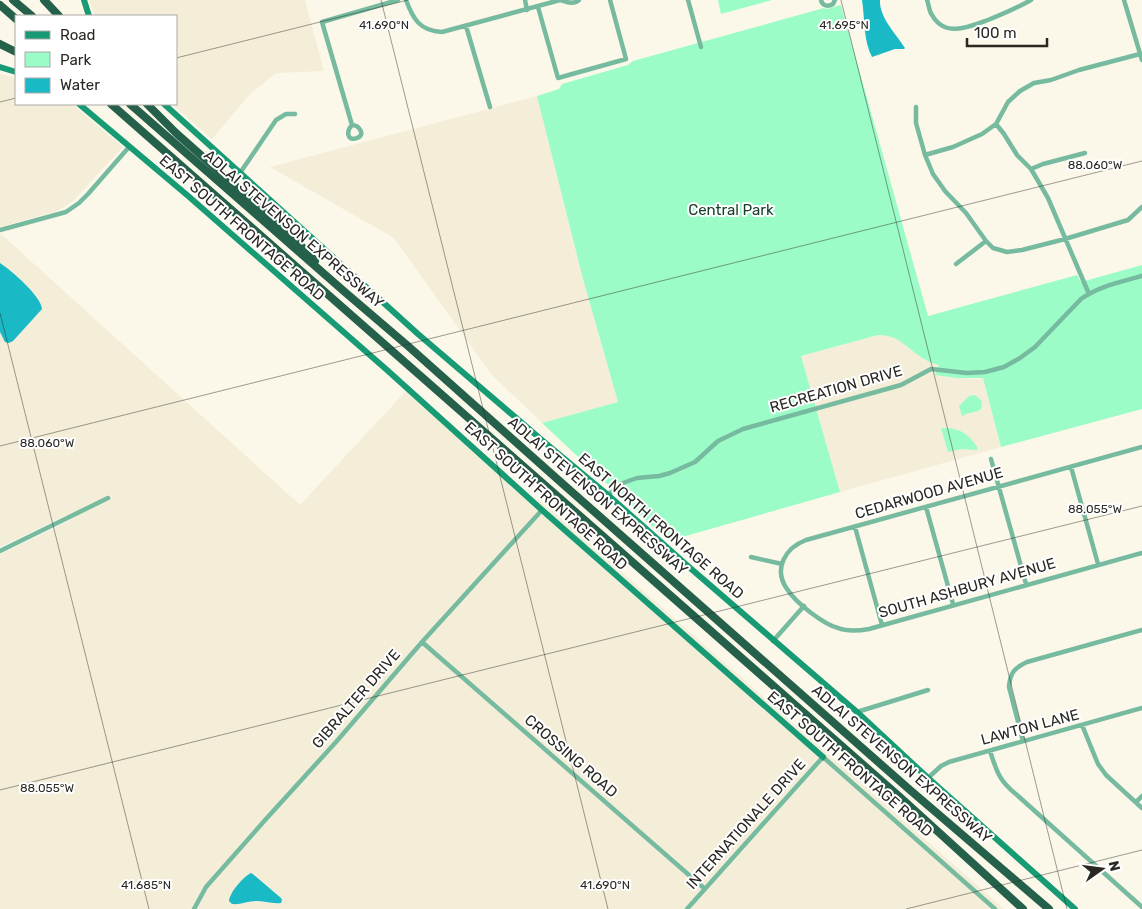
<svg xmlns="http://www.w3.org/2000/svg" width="1142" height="909" font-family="Rubik,sans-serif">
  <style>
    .built { fill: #f4eed8 }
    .green { fill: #9bfcc7 }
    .water { fill: #19b9c5 }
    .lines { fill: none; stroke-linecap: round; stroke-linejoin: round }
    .street { stroke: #76ba9f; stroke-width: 4.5 }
    .secondary { stroke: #179b74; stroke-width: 6 }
    .highway { stroke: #25604b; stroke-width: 8 }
    .ticks { fill: none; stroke: #2a2823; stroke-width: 1; stroke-opacity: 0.45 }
    .labels { text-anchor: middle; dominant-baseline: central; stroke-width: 4; stroke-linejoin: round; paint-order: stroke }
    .park-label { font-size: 15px; fill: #16402b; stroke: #fff }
    .street-label { font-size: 15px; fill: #2a2823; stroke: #fff }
    .ticks-label { font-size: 12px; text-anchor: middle; fill: #2a2823; stroke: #fff; stroke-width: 4; stroke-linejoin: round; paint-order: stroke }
  </style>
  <rect width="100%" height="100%" fill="#fbf7e9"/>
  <path class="built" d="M89 0H305L324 71 276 73 250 94 212 139 172 104H176V16H95Z
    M0 74 16 78V104H72L123 147 73 201 57 211 0 227Z
    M537 96 583 279 618 402 542 423 491 374 394 238 270 167Z
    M1 234 300 505 406 391 533 506 540 500 1004 909H0V554L71 520 67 515 0 547V235Z
    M878 335H888L897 338 926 361 939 365 936 375 957 378 979 379 983 378 1001 447 840 492 801 356Z"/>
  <path class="green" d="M718 0H772L721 14Z
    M841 5 928 316 1077 275 1081 282 1142 265V409L1001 447 983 378H957L935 375 939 365C934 364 928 362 924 359 906 348 900 335 878 335L801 356 840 492 668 541 542 423 618 402 583 279 537 96 559 89 562 84 628 65 633 61 824 8 827 9Z
    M975 395 982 401 981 409 978 411 966 414 962 416 959 406 969 396Z
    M941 428C959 427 968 433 978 448L977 450 961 449 948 452Z"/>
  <path class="water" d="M862 0H880C879 17 896 34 905 48L904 49H895L872 57C863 40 865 19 862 0Z
    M0 263C12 271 41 296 42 309L13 341 9 343 5 342 0 332Z
    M251 873 254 875 281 898 282 900 281 903C272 904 264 901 256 901 248 901 240 905 232 904L229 901C230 892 243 877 251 873Z"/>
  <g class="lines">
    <path class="street" d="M406 0C413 19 420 31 442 32L560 0C567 2 573 5 579 0
      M525 0 527 10
      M688 0 701 47
      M821 0C822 6 828 7 833 4L835 0
      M927 0C929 5 929 11 932 15 945 38 969 27 988 20 1003 14 1017 8 1031 0
      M1124 0 1142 60
      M538 7 558 78 626 59 610 0
      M466 26 490 107
      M916 107V123L925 155 933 174 945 191 966 213 986 241 993 248 1007 252 1022 250 1065 239 1128 220 1142 207
      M996 124 1004 134 1017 155 1031 169 1048 198 1089 294
      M352 125C359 125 366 135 357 138 347 142 346 131 352 125L322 22 398 0
      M925 155 953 147 982 134 996 124 1008 102 1020 91 1034 83 1051 80 1079 70 1140 54
      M1031 169 1043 164 1085 153
      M240 173 276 120 286 114H295
      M0 230 66 212 79 203 88 194 129 147
      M956 264 986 241
      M1142 447 806 540C785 548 773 569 787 589 796 603 823 624 838 628 848 632 858 631 869 629L1142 553
      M991 459 1026 584
      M1071 467 1098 564
      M608 495 620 484 637 478 659 476 670 473 695 462 718 441 743 429 901 385 931 369 967 373 985 372 1004 367 1020 358 1035 347 1081 299C1099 286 1121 282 1142 276
      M926 507 953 604
      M855 527 882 625
      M0 551 108 498
      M751 557 782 564
      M773 641 804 606
      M422 642 705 889
      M857 712 928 690
      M1082 725 1098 764 1106 775 1142 808
      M1023 741 1009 687C1010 673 1014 668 1027 662L1142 630
      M990 751C997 772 999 781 1017 795L1142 907
      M928 778 941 766 949 762 1142 708
      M1136 802 1142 796
      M194 909 206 887 266 819 336 742 422 642 542 510
      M687 909 823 757 995 909"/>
    <path class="secondary" d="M84 0 89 16
      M0 67 16 72
      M79 104 187 195 387 370 542 510 823 757
      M164 104 418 334 543 441 608 495 689 567 857 712 928 778 1075 909"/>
    <path class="highway" d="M13 0 32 16
      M44 0 59 16
      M0 5 16 19
      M0 44 16 52
      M111 104 901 798 1023 909
      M130 104 346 293 408 346 564 485 910 790 1049 909
      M147 104 176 133 293 237 315 261"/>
  </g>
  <path class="ticks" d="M381 0 608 909M841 0 1067 909M176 58 408 0M0 102 16 98M0 313 149 909M0 446 1142 161M0 790 1142 506M906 909 1142 850"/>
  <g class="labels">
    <g class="park-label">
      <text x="731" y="210">Central Park</text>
    </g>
    <g class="street-label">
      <text transform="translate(242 228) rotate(41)">EAST SOUTH FRONTAGE ROAD</text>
      <text transform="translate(294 229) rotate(41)">ADLAI STEVENSON EXPRESSWAY</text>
      <text transform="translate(836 389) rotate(-16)">RECREATION DRIVE</text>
      <text transform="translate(929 493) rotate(-16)">CEDARWOOD AVENUE</text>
      <text transform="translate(546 496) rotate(42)">EAST SOUTH FRONTAGE ROAD</text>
      <text transform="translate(598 496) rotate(41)">ADLAI STEVENSON EXPRESSWAY</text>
      <text transform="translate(661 526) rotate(41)">EAST NORTH FRONTAGE ROAD</text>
      <text transform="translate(967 588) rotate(-16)">SOUTH ASHBURY AVENUE</text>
      <text transform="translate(356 699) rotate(-49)">GIBRALTER DRIVE</text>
      <text transform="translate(1030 727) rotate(-15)">LAWTON LANE</text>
      <text transform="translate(571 756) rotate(41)">CROSSING ROAD</text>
      <text transform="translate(850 764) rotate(41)">EAST SOUTH FRONTAGE ROAD</text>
      <text transform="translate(902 764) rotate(41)">ADLAI STEVENSON EXPRESSWAY</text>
      <text transform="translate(746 824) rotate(-48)">INTERNATIONALE DRIVE</text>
    </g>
  </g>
  <g class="ticks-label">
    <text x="384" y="29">41.690°N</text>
    <text x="844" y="29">41.695°N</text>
    <text x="1095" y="169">88.060°W</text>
    <text x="47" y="447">88.060°W</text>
    <text x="1095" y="513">88.055°W</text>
    <text x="47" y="792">88.055°W</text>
    <text x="146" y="889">41.685°N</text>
    <text x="605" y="889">41.690°N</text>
  </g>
  <rect x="15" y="15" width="162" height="90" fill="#ffffff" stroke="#aaa9a7"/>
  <rect x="25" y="31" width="25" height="8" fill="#179b74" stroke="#aaa9a7"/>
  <text x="60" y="40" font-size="15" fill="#2a2823">Road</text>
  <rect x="25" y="52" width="25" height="15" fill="#9bfcc7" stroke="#aaa9a7"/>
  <text x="60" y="65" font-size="15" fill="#2a2823">Park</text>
  <rect x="25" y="78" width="25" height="15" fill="#19b9c5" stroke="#aaa9a7"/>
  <text x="60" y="90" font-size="15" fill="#2a2823">Water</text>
  <g transform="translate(1102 869) rotate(76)" stroke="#ffffff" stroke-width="4" paint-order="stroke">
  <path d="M0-4L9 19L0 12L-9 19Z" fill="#2a2823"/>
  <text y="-8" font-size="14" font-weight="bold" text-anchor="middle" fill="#2a2823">N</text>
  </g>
  <path d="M967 38v8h80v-8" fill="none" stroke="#2a2823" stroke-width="2.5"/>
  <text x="974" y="38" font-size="15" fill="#2a2823" stroke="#ffffff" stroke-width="4" paint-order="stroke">100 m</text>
</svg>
